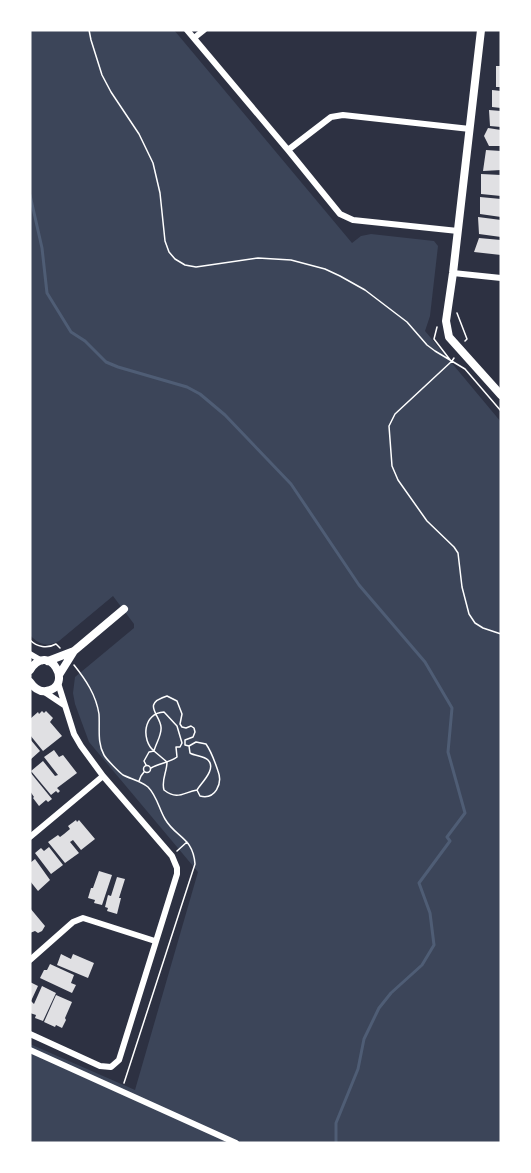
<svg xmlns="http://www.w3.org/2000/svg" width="531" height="1173" font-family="'Noto Sans',sans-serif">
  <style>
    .green { fill: #3c4559 }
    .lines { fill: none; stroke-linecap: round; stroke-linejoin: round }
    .stream { stroke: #4f5d75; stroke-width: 3 }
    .building { fill: #e0e0e3 }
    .path { stroke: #fff; stroke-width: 1.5 }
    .minor { stroke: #fff; stroke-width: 6 }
    .tertiary { stroke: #fff; stroke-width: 8 }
  </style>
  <rect width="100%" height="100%" fill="#2d3142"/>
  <path class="green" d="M30 30H174L352 243 361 236 371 234 434 241 438 246 430 316 425 331 501 422V1143H30V1044L135 1090 198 872 89 742 75 704 73 693 75 677 134 628V624L113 596 59 641C47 647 39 645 30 635Z"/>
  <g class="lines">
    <path class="stream" d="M30 195 42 248 47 293 71 332 85 341 106 362 118 367 187 387 200 394 225 415 291 484 359 585 425 662 452 708 448 752 465 813 447 837 450 841 419 883 430 913 434 945 422 965 391 993 379 1008 364 1039 358 1069 336 1123V1143"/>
  </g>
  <path class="building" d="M496 66H501V87H496Z
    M492 90 501 91V108L492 107Z
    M489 110 501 111V127L490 126Z
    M488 128 501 130V146H489L484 136Z
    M486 150 501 151V170L483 171Z
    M481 174 501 175V196L481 194Z
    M480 197 501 199V217L480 214Z
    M478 217 501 220V237L479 234Z
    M479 238 501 240V255L474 252Z
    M42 711 44 713 46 711 53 718 50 722 62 736 43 751 30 735V719L38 712 39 714Z
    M30 739 40 751 30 760Z
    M54 750 59 757 63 755 77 773 57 788 60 791 58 793 56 791 51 795 31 771 43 761 55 776 58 775 44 757Z
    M30 772 52 799 48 802 46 800 39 806 33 798 34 797 30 791Z
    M76 820 77 822 79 820 95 839 81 850 73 840 70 842 79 853 65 863 48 842 58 835 60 837 64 834 70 829 68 826Z
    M49 847 63 865 51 874 35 853 41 848 44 851Z
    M35 859 50 880 38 891 30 881V863Z
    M99 871 112 875 102 905 94 903 95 900 88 898 91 888H93Z
    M117 877 125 879 119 898H121L117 914 107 911 108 908 105 907 108 895 111 896Z
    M30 908 45 926 42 931 38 933 35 931 30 933Z
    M61 954 71 959 73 954 94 963 88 978 57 965Z
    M50 964 74 975 71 983 76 985 72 993 40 978 44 970H47Z
    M30 982 38 986 31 1001 34 1004 42 986 56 993 43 1021 35 1018 36 1015 30 1013Z
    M56 995 72 1002 65 1018 66 1020 62 1028 56 1025 55 1027 44 1022Z"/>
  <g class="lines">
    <path class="path" d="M89 30 91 40 102 75 111 92 139 134 153 163 160 193 165 241 169 252 175 259 185 265 196 267 258 258 291 260 325 269 340 276 365 290 407 322 427 345 435 351 465 369 501 411
      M457 313 467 339 465 341
      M437 327 434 339 451 361
      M454 358 452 361 395 414 389 426 392 466 398 480 427 521 454 547 458 553 462 587 469 614 475 623 483 628 501 634
      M30 640C37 647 47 649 56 644L60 648
      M74 665C86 680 96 695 99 714 100 728 97 743 104 755 107 760 119 772 123 775 131 779 141 781 148 787 157 796 159 809 165 819 176 838 193 837 195 864L124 1083
      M196 742 206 744C211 751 215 762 218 771 223 784 215 800 200 796L197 790C201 783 217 769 208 760 204 756 195 756 190 753L189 746Z
      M189 746 185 745V740L193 737 195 732 194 728 191 726 186 728 182 727 180 724 182 714 177 701 167 696C141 704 160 714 161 727 162 735 156 743 154 751L167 762C167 772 161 780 164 790 178 801 184 792 197 790
      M146 765 144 761 149 752 154 751C141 740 143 713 164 712L177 726 182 743 180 747H176L177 757C169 763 159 763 151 768
      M143.5 769a3.5 3.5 0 1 1 7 0a3.5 3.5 0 1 1-7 0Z
      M139 781 141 776 144 772
      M177 851 187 842"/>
    <path class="minor" d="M187 30 288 150 340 214 353 220 458 231
      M194 38 204 30
      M288 150 331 117 343 115 470 129
      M453 273 501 278
      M30 654 42 661
      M43 691 64 705
      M30 837 103 776
      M30 960 73 922 83 918 155 941
      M30 1034 100 1066 111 1067 119 1060 177 874V868L172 856 103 776 81 746 74 734 58 683
      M30 1050 236 1143"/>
    <path class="tertiary" d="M481 30 453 273 446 321 449 337 501 395
      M48 661 74 651 124 609
      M30 670C49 640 75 687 46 691 39 692 34 688 30 682
      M59 675 74 651"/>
  </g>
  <rect width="531" height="1173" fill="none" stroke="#ffffff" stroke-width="63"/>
</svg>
